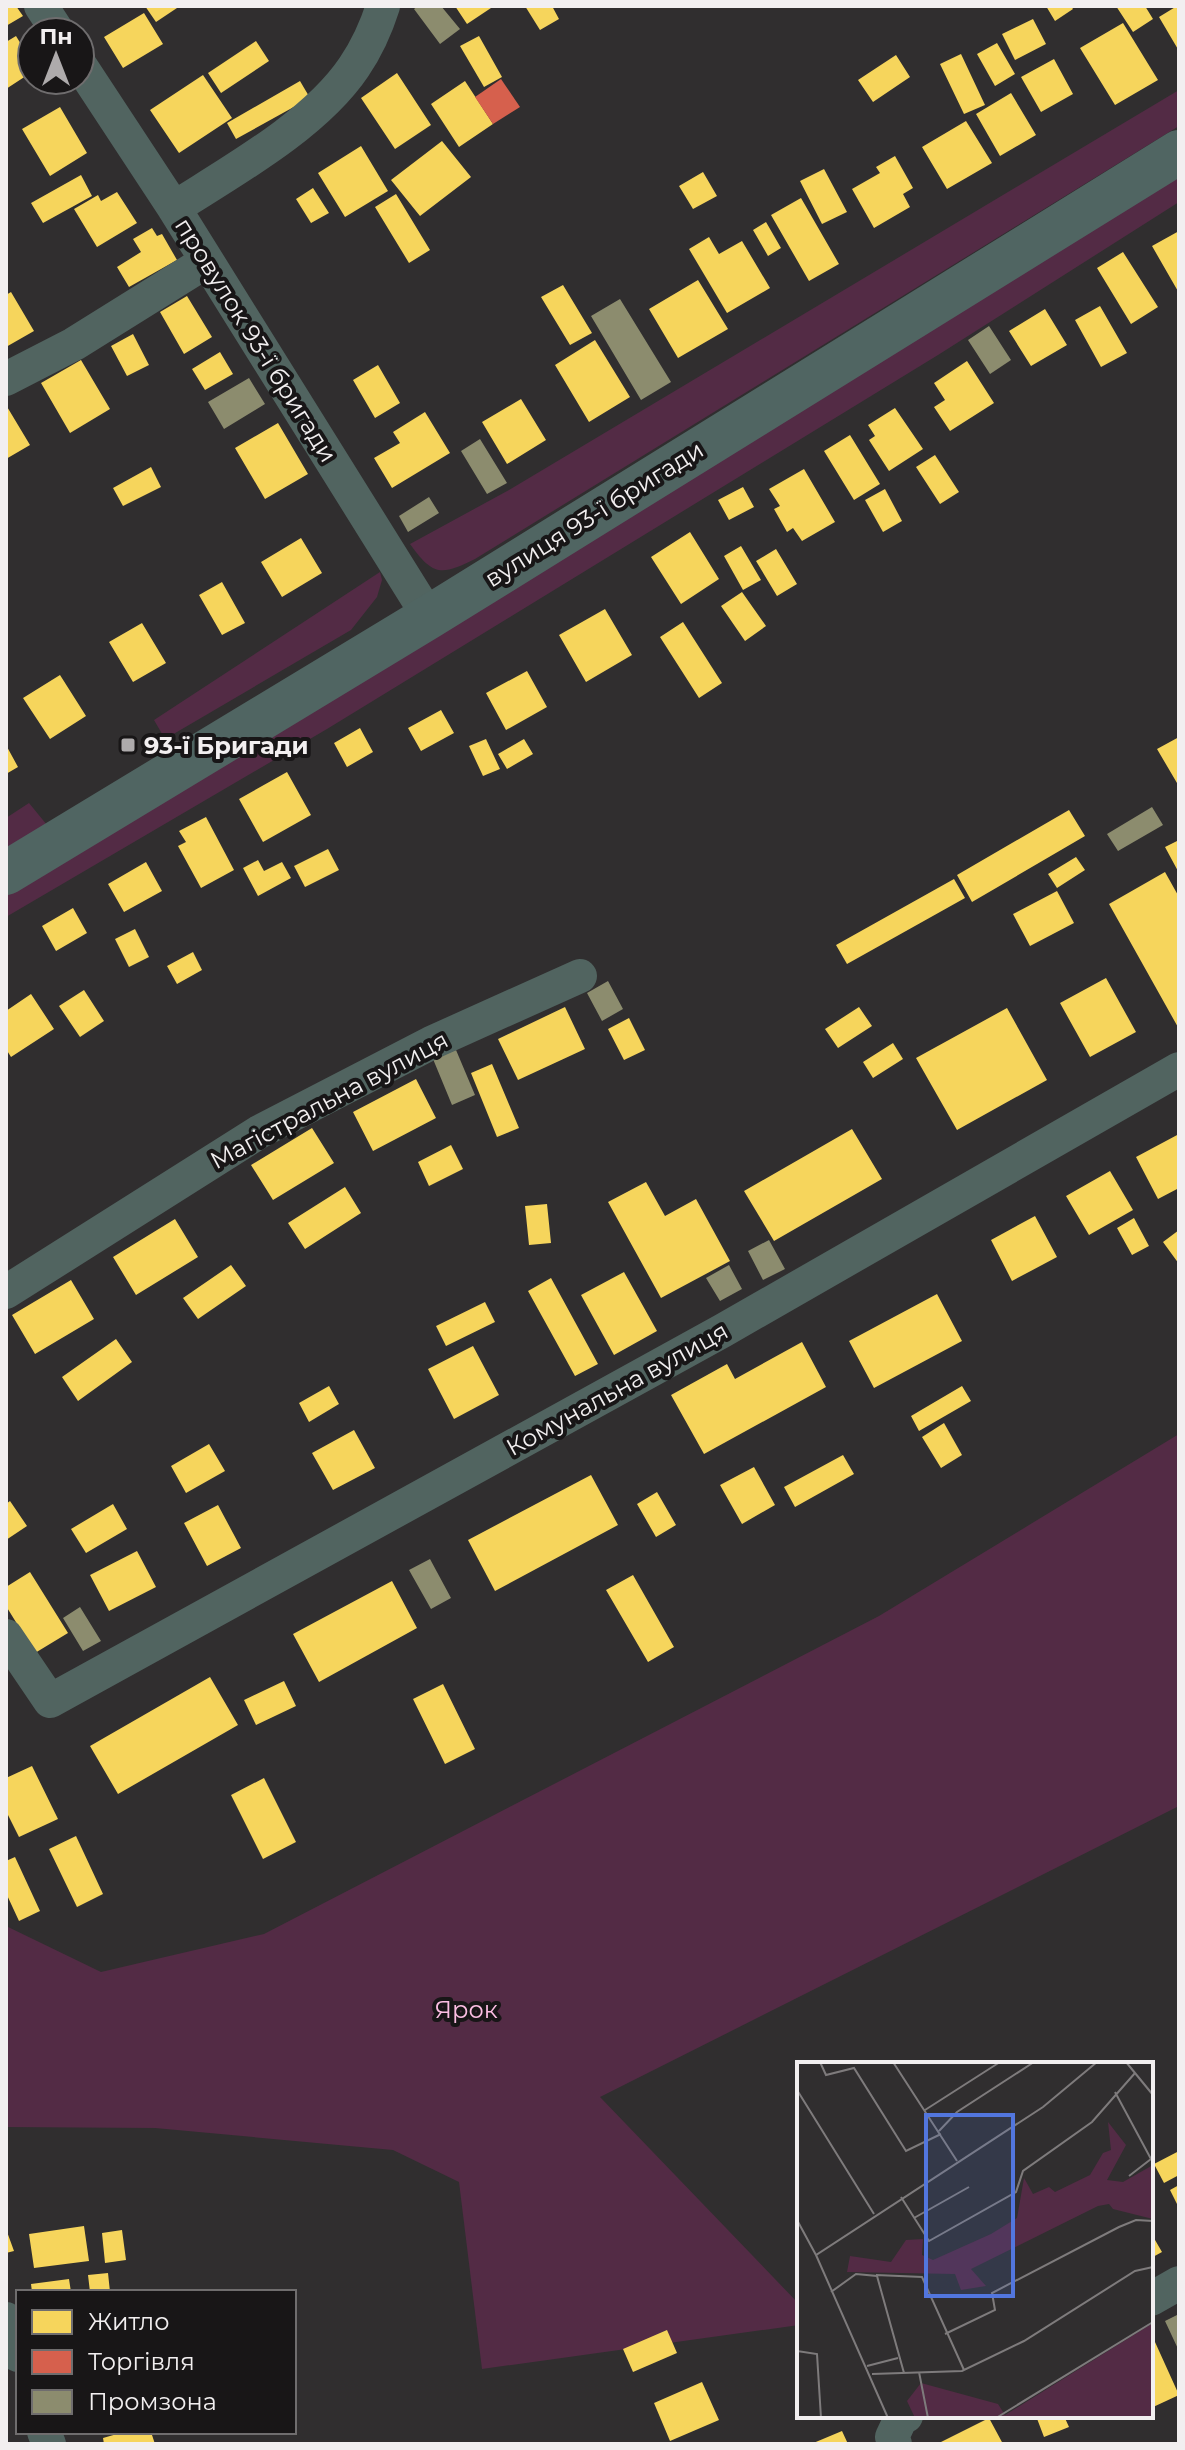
<svg xmlns="http://www.w3.org/2000/svg" width="1185" height="2450" font-family="Montserrat,sans-serif">
  <style>
    .green { fill: #532b45 }
    .homes { fill: #f6d55c }
    .shops { fill: #d6604d }
    .industry { fill: #8c8c6e }
    .lines { fill: none; stroke-linecap: round; stroke-linejoin: round }
    .minor { stroke: #516460; stroke-width: 34 }
    .secondary { stroke: #506562; stroke-width: 44 }
    .poi-dot { fill: #aeabac; stroke: #181617; stroke-width: 3 }
    .labels { text-anchor: middle; dominant-baseline: central; stroke-width: 8; stroke-linejoin: round; paint-order: stroke }
    .street-label { font-size: 24px; fill: #f2eff0; stroke: #181617 }
    .poi-label { font-size: 24px; font-weight: bold; fill: #f2eff0; stroke: #181617; text-anchor: start }
    .park-label { font-size: 24px; fill: #fcbee3; stroke: #181617 }
    .inset-road { fill: none; stroke: #7e7b7c; stroke-width: 2 }
    .view { fill: #5276de; fill-opacity: 0.15; stroke: #5276de; stroke-width: 4 }
    .inset-edge { fill: none; stroke: #f2eff0; stroke-width: 4 }
  </style>
  <rect width="100%" height="100%" fill="#302e2f"/>
  <path class="green" d="M1179 90V126L475 559C441 576 433 576 410 544L509 490Z
    M1179 167V202L938 355 327 729 6 917V881Z
    M380 572 382 580 377 597 351 630 165 739 154 720Z
    M29 803 47 825 6 852V818Z
    M1179 1434V1806L600 2097 799 2304V2325L482 2369 459 2182 393 2150 155 2128 6 2127V1926L101 1972 264 1934 879 1616Z"/>
  <path class="homes" d="M6 6H16L23 16 6 26Z
    M145 6H180L156 22Z
    M455 6H494L467 24Z
    M525 6H552L559 19 540 30Z
    M1046 6H1071L1073 9 1055 21Z
    M1116 6H1145L1153 19 1133 32Z
    M1177 6H1179V51L1159 17Z
    M144 13 163 44 123 68 104 37Z
    M1033 19 1046 44 1015 60 1002 34Z
    M1123 23 1158 80 1115 105 1080 48Z
    M16 36 32 62V72L6 89V42Z
    M479 36 502 77 484 87 460 46Z
    M256 41 269 61 221 93 208 73Z
    M997 43 1015 74 995 86 977 54Z
    M961 54 985 105 964 114 940 64Z
    M896 55 910 77 873 102 858 80Z
    M1054 59 1073 94 1041 112 1021 77Z
    M397 73 431 125 395 149 361 98Z
    M203 75 232 118 179 153 150 110Z
    M300 81 310 98 236 139 227 123Z
    M465 81 493 124 459 147 431 104Z
    M1011 93 1036 135 1000 156 976 114Z
    M60 107 87 153 50 176 22 129Z
    M966 121 992 163 947 189 922 147Z
    M442 141 471 177 420 216 391 180Z
    M361 146 388 191 345 217 318 173Z
    M895 156 913 188 903 194 910 207 874 228 852 189 880 173 876 167Z
    M824 169 847 212 822 224 800 181Z
    M703 172 717 196 693 209 679 186Z
    M81 175 92 196 43 223 31 203Z
    M313 188 329 213 311 223 296 199Z
    M117 192 137 223 97 247 74 209 98 195 101 201Z
    M396 194 430 250 409 263 375 207Z
    M801 198 839 264 809 281 771 215Z
    M766 222 781 248 768 256 753 230Z
    M152 228 157 236 162 234 177 260 129 287 117 267 141 252 133 239Z
    M1179 231V293L1152 246Z
    M709 237 719 254 742 241 770 288 727 313 689 249Z
    M1123 252 1158 307 1131 324 1097 268Z
    M698 280 728 329 678 358 649 309Z
    M563 285 592 333 570 345 541 297Z
    M11 292 34 331 6 347V295Z
    M187 296 212 337 184 354 160 312Z
    M1100 306 1127 353 1101 367 1075 320Z
    M1045 309 1067 345 1031 366 1009 331Z
    M133 334 149 365 127 376 111 346Z
    M595 340 630 397 589 422 555 365Z
    M220 352 233 374 205 390 192 369Z
    M81 360 110 409 70 433 41 383Z
    M967 361 994 403 950 431 934 407 945 400 934 383Z
    M378 365 400 403 375 418 353 380Z
    M521 399 546 440 507 464 482 422Z
    M6 405 30 445 6 459Z
    M895 408 923 449 889 471 869 440 875 436 868 425Z
    M425 412 450 453 392 488 374 458 400 443 393 432Z
    M278 423 308 474 265 499 235 448Z
    M850 435 880 484 854 500 824 451Z
    M935 455 959 492 940 504 916 467Z
    M151 467 161 487 123 506 113 488Z
    M804 469 835 522 802 541 793 528 787 532 774 509 780 506 769 489Z
    M743 487 754 507 729 520 718 500Z
    M885 489 902 521 883 532 865 500Z
    M690 532 719 579 681 604 651 557Z
    M301 538 322 573 282 597 261 562Z
    M741 546 761 580 743 590 724 556Z
    M776 549 797 584 777 596 756 561Z
    M222 582 245 623 222 635 199 595Z
    M742 592 766 626 745 641 721 606Z
    M605 609 632 655 586 682 559 635Z
    M683 622 722 683 699 698 660 637Z
    M142 623 166 663 133 682 109 642Z
    M527 671 547 707 506 730 486 693Z
    M60 675 86 716 50 739 23 698Z
    M441 710 454 733 421 751 408 728Z
    M360 728 373 752 347 767 334 743Z
    M1179 737V782L1177 783 1157 749Z
    M486 739 500 769 483 776 469 746Z
    M524 739 533 754 507 769 498 754Z
    M6 745 18 767 6 774Z
    M287 772 311 815 263 842 239 799Z
    M1069 810 1085 836 972 902 957 875Z
    M206 817 234 870 201 888 178 846 186 842 179 831Z
    M1179 840V873L1165 847Z
    M328 849 339 870 305 887 294 866Z
    M1076 857 1085 870 1057 888 1048 874Z
    M258 860 264 871 282 862 291 878 258 896 243 868Z
    M146 862 162 891 124 912 108 884Z
    M1165 872 1179 897V1029L1109 904Z
    M954 879 965 898 847 964 836 945Z
    M1057 891 1074 923 1030 946 1013 914Z
    M73 908 87 933 56 951 42 926Z
    M135 929 149 957 129 967 115 939Z
    M193 952 202 970 177 984 167 966Z
    M1106 978 1136 1032 1090 1057 1060 1003Z
    M84 990 104 1021 80 1037 59 1006Z
    M31 994 54 1029 11 1057 6 1049V1011Z
    M565 1007 585 1049 518 1080 498 1039Z
    M859 1007 872 1026 838 1048 825 1029Z
    M1007 1008 1047 1080 957 1130 916 1058Z
    M629 1018 645 1050 624 1060 608 1029Z
    M893 1043 903 1059 873 1078 863 1062Z
    M492 1064 519 1128 497 1137 471 1073Z
    M416 1079 436 1118 373 1151 353 1112Z
    M312 1128 334 1163 273 1200 251 1165Z
    M852 1129 882 1179 774 1241 744 1191Z
    M1179 1134V1188L1158 1199 1136 1157Z
    M451 1145 463 1169 429 1186 418 1162Z
    M1110 1171 1133 1210 1089 1235 1066 1196Z
    M646 1182 665 1216 696 1199 730 1261 661 1298 608 1202Z
    M345 1187 361 1213 305 1249 288 1223Z
    M547 1204 551 1243 529 1245 525 1206Z
    M1035 1216 1057 1257 1012 1281 991 1240Z
    M1134 1218 1149 1246 1132 1255 1117 1228Z
    M175 1219 198 1257 136 1295 113 1257Z
    M1179 1230V1264L1163 1242Z
    M231 1265 246 1286 198 1319 183 1298Z
    M624 1272 657 1331 614 1355 581 1295Z
    M551 1278 598 1364 575 1376 528 1291Z
    M71 1280 94 1319 35 1354 12 1315Z
    M937 1294 962 1341 874 1388 849 1341Z
    M485 1302 495 1322 446 1346 436 1326Z
    M116 1339 132 1362 78 1401 62 1377Z
    M802 1342 826 1387 704 1454 671 1395 727 1364 735 1379Z
    M473 1346 499 1395 454 1419 428 1369Z
    M329 1386 339 1404 309 1422 299 1403Z
    M962 1386 971 1401 919 1431 911 1416Z
    M944 1423 962 1455 941 1468 922 1437Z
    M354 1430 375 1468 333 1490 312 1453Z
    M209 1444 225 1471 186 1493 171 1466Z
    M843 1455 854 1474 795 1507 784 1487Z
    M754 1467 775 1505 742 1524 720 1485Z
    M591 1475 618 1525 495 1591 468 1540Z
    M657 1492 676 1525 656 1537 637 1504Z
    M10 1501 27 1526 6 1540V1504Z
    M113 1504 127 1529 86 1553 71 1529Z
    M218 1505 241 1548 207 1566 184 1523Z
    M137 1551 156 1587 109 1611 90 1575Z
    M30 1572 68 1633 35 1653 6 1606V1587Z
    M633 1575 674 1647 648 1662 606 1590Z
    M392 1581 417 1628 319 1682 293 1634Z
    M210 1677 238 1725 118 1794 90 1746Z
    M284 1681 296 1706 256 1725 244 1700Z
    M443 1684 475 1749 445 1764 413 1699Z
    M32 1766 58 1819 19 1837 6 1811V1778Z
    M264 1778 296 1842 263 1859 231 1795Z
    M76 1836 103 1894 77 1907 49 1849Z
    M15 1857 40 1911 19 1921 6 1893V1861Z
    M1179 2151V2175L1164 2183 1154 2164Z
    M1179 2185V2208L1170 2190Z
    M84 2226 89 2261 34 2268 29 2234Z
    M6 2229 14 2251 6 2253Z
    M122 2230 126 2260 105 2263 102 2233Z
    M1151 2233 1162 2252 1151 2258Z
    M108 2273 110 2292H90L88 2275Z
    M69 2279 71 2292H32L31 2284Z
    M667 2330 677 2353 633 2372 623 2349Z
    M1155 2342 1179 2395 1151 2408V2344Z
    M702 2382 719 2420 670 2441 654 2403Z
    M1036 2416H1064L1069 2427 1044 2437Z
    M989 2418 1003 2444H937Z
    M842 2431 848 2444H811Z
    M124 2432H151L155 2444H104L103 2438Z"/>
  <path class="shops" d="M501 79 520 107 493 124 475 97Z"/>
  <path class="industry" d="M418 6H441L460 29 440 44 414 9Z
    M620 299 671 382 641 400 591 316Z
    M989 326 1011 360 990 374 968 340Z
    M249 378 265 404 224 429 208 402Z
    M480 439 507 483 487 494 461 451Z
    M429 497 439 513 408 532 399 516Z
    M1152 807 1163 825 1118 851 1107 834Z
    M608 981 623 1009 602 1021 587 993Z
    M456 1050 475 1095 452 1105 433 1059Z
    M769 1240 785 1269 763 1280 748 1251Z
    M729 1265 742 1289 720 1301 706 1278Z
    M430 1559 451 1598 431 1609 409 1570Z
    M80 1607 101 1641 83 1651 63 1618Z
    M1179 2314V2351L1165 2321Z"/>
  <g class="lines">
    <path class="minor" d="M41 6 58 32
      M80 65 174 208 429 617
      M174 208C232 171 315 125 354 67 367 48 376 28 383 6
      M6 379 74 344 207 261
      M6 1292 259 1132 431 1043 580 976
      M6 1636 50 1701 722 1331 1179 1069
      M1151 2299 1179 2283
      M6 2319 18 2355
      M44 2432 49 2444
      M895 2444 892 2437 901 2418 906 2416"/>
    <path class="secondary" d="M6 873 429 617 1179 152"/>
  </g>
  <rect class="poi-dot" x="120" y="737" width="16" height="16" rx="4"/>
  <g class="labels">
    <g class="street-label">
      <text transform="translate(256 340) rotate(58)">провулок 93-ї бригади</text>
      <text transform="translate(594 514) rotate(-32)">вулиця 93-ї бригади</text>
      <text transform="translate(329 1100) rotate(-28)">Магістральна вулиця</text>
      <text transform="translate(617 1389) rotate(-29)">Комунальна вулиця</text>
    </g>
    <g class="poi-label">
      <text x="144" y="745">93-ї Бригади</text>
    </g>
    <g class="park-label">
      <text x="466" y="2009">Ярок</text>
    </g>
  </g>
  <g transform="translate(797 2062)">
    <rect width="356" height="356" fill="#302e2f"/>
    <path d="M311 60 329 83 310 118 326 120 356 103V157L316 147 312 142 301 144 174 207 189 224 164 228 158 212 50 210 53 194 94 200 109 178 126 177 125 193 136 198 194 172 220 156 227 116 236 132 252 125 258 130 293 113 306 91 314 88ZM356 261V356H118L110 339 124 321 201 342 208 353Z" fill="#532b45"/>
    <path class="inset-road" d="M23 0 29 13 57 6 109 89 144 72M96 0 160 99M329 0 356 33M0 28 77 152M318 30 354 97 332 114M128 48 203 0M142 69 160 50 237 0M104 135 132 179 219 130 226 109 295 60 338 11M117 156 172 125M0 158 19 193 246 45 300 0M19 193 91 356M79 213 125 215 167 308M34 230 59 212 80 214 107 311M148 272 198 248 195 231 322 165 339 158 356 159M0 289 20 292 24 356M70 304 101 296M122 310 131 356M75 312 165 309 227 279 338 209 356 205M199 356 356 260"/>
    <path class="view" d="M129 53H216V234H129Z"/>
    <rect width="356" height="356" class="inset-edge"/>
  </g>
  <rect width="1185" height="2450" fill="none" stroke="#f2eff0" stroke-width="16"/>
  <rect x="16" y="2290" width="280" height="144" fill="#181617" stroke="#6f6d6e" stroke-width="2"/>
  <rect x="32" y="2310" width="40" height="24" fill="#f6d55c" stroke="#6f6d6e" stroke-width="2"/>
  <text x="88" y="2330" font-size="24" fill="#f2eff0">Житло</text>
  <rect x="32" y="2350" width="40" height="24" fill="#d6604d" stroke="#6f6d6e" stroke-width="2"/>
  <text x="88" y="2370" font-size="24" fill="#f2eff0">Торгівля</text>
  <rect x="32" y="2390" width="40" height="24" fill="#8c8c6e" stroke="#6f6d6e" stroke-width="2"/>
  <text x="88" y="2410" font-size="24" fill="#f2eff0">Промзона</text>
  <g transform="translate(56 56)"><circle r="38" fill="#181617" stroke="#6f6d6e" stroke-width="2"/>
  <path d="M0-6L14 30L0 20L-14 30Z" fill="#aeabac"/>
  <text y="-12" font-size="22" font-weight="bold" text-anchor="middle" fill="#f2eff0">Пн</text>
  </g>
</svg>
